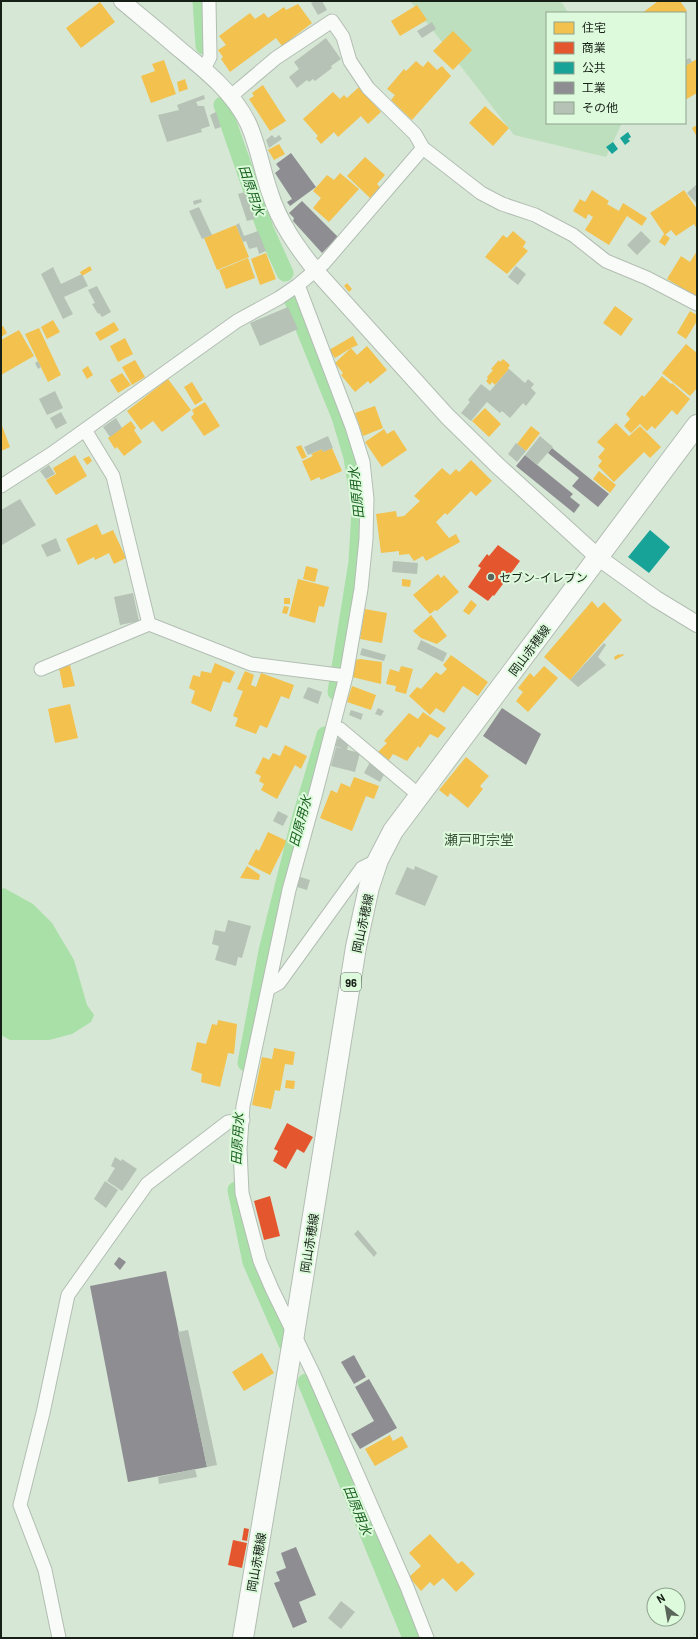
<svg xmlns="http://www.w3.org/2000/svg" width="698" height="1639" font-family="Barlow,'Noto Sans JP',sans-serif">
  <style>
    .green { fill: #bedfbd }
    .water { fill: #a8e0a7 }
    .homes { fill: #f2c14e }
    .shops { fill: #e4572e }
    .public { fill: #17a398 }
    .industry { fill: #8d8d92 }
    .lines { fill: none; stroke-linecap: round; stroke-linejoin: round }
    .canal { stroke: #a8e0a7; stroke-width: 17 }
    .building { fill: #b5c2b5 }
    .minor-casing { stroke: #b2beb2; stroke-width: 15 }
    .tertiary-casing { stroke: #b2beb2; stroke-width: 18 }
    .primary-casing { stroke: #b2beb2; stroke-width: 22 }
    .minor { stroke: #f9fbf9; stroke-width: 13 }
    .tertiary { stroke: #f9fbf9; stroke-width: 16 }
    .primary { stroke: #f9fbf9; stroke-width: 20 }
    .rail-casing { stroke: #ccd0cc; stroke-width: 4.5 }
    .rail { stroke: #defadd; stroke-width: 3; stroke-dasharray: 9; stroke-linecap: butt }
    .poi-dot { fill: #5a6659; stroke: #defadd; stroke-width: 1.5 }
    .labels { text-anchor: middle; dominant-baseline: central; stroke-width: 4; stroke-linejoin: round; paint-order: stroke }
    .shield { fill: #defadd; stroke: #526152; stroke-width: 1 }
    .shield-label { font-size: 11px; font-weight: bold; fill: #162016 }
    .poi-label { font-size: 12px; fill: #162016; stroke: #defadd; text-anchor: start }
    .street-label { font-size: 12px; fill: #162016; stroke: #defadd }
    .water-label { font-size: 13px; font-style: italic; fill: #18621e; stroke: #defadd }
    .quarter-label { font-size: 14px; fill: #3f563e; stroke: #defadd }
  </style>
  <rect width="100%" height="100%" fill="#d7e7d6"/>
  <path class="green" d="M410 1H561L568 13H547V123H622L606 157 514 135Z"/>
  <path class="water" d="M4 888 33 904 52 923 74 960 87 1005 94 1015 91 1022 72 1034 49 1040H10L1 1035V890Z"/>
  <path class="homes" d="M657 1H680L687 11 684 13H642L657 2Z
    M100 2 115 22 81 48 66 28Z
    M298 4 312 23 282 46 276 38 230 72 221 59 223 57 218 50 226 45 219 36 250 13 255 19 264 13 268 18 284 7 286 10Z
    M417 5 427 20 400 36 391 21Z
    M453 31 472 50 453 70 433 51Z
    M697 59V93L685 100V66Z
    M164 60 176 94 151 103 141 76 155 71 152 64Z
    M416 61 423 67 428 61 437 70 442 66 451 76 412 120 391 100 395 95 387 89 404 69 406 71Z
    M185 79 188 89 179 92 177 82Z
    M263 85 286 121 270 131 249 99 254 96 252 93Z
    M359 87 381 112 368 124 361 116 338 137 334 132 321 144 316 138 318 136 303 119 333 92 340 99 344 95 347 98Z
    M485 106 509 128 493 146 469 123Z
    M697 125V137L692 128Z
    M279 144 285 154 274 160 268 150Z
    M365 157 385 175 377 184 380 187 370 198 347 176Z
    M340 173 359 189 329 222 313 208 321 198 313 191 327 175 334 180Z
    M592 190 609 201 607 204 619 211 623 203 647 218 642 226 627 216 609 245 585 230 593 217 588 214 586 219 573 211 580 199 585 202Z
    M684 190 697 209V229L694 224 676 236 671 230 665 235 650 213Z
    M236 225 249 257 217 270 204 238Z
    M513 231 526 242 523 247 528 251 507 274 485 257 503 235 507 238Z
    M664 234 670 238 665 246 659 242Z
    M697 251V297L667 279 681 256 690 262Z
    M266 253 276 279 260 285 251 259Z
    M248 258 255 278 226 289 219 270Z
    M90 266 92 270 82 276 80 272Z
    M347 283 352 289 349 292 344 286Z
    M615 306 633 319 621 336 603 323Z
    M690 311 697 315V321L686 339 677 333Z
    M53 320 60 332 47 339 41 327Z
    M114 322 119 330 100 341 95 333Z
    M3 326 7 333 1 337V327Z
    M39 328 61 375 48 382 25 334Z
    M19 330 34 356 1 375V340Z
    M353 336 358 345 351 348 357 355 367 346 387 370 370 384 368 381 355 392 341 375 343 373 335 363 351 348 335 358 329 350Z
    M125 338 133 354 118 362 110 346Z
    M686 344 697 353V388L690 396 662 373Z
    M503 359 510 365 508 368 509 369 495 385 492 382 490 385 486 381 488 379 487 377 493 370 491 369 499 360 500 362Z
    M135 360 145 377 132 385 122 367Z
    M88 366 93 375 87 379 82 370Z
    M122 373 131 385 118 393 110 380Z
    M662 376 671 384 672 383 690 399 677 415 672 410 655 429 652 426 647 431 640 424 631 433 624 426 630 419 626 414 642 395 644 397Z
    M168 379 191 410 162 432 153 421 141 430 127 411Z
    M192 382 203 400 195 405 184 387Z
    M205 402 220 426 204 436 191 417 194 414 192 410Z
    M375 406 383 428 363 436 355 413Z
    M485 408 501 424 489 437 472 421Z
    M131 421 136 428 134 430 142 442 124 456 117 447 115 449 108 438Z
    M1 423 10 447 1 451Z
    M616 423 629 436 640 426 661 447 650 458 644 452 614 482 598 466 602 461 598 457 605 449 597 442Z
    M531 426 540 433 526 451 517 444Z
    M384 429 387 434 394 430 407 450 382 467 365 442Z
    M301 445 307 457 302 459 296 447Z
    M332 448 342 471 321 480 319 477 311 481 302 461 313 456 311 454 322 449 323 452Z
    M75 455 87 476 56 495 46 480 56 474 53 468Z
    M89 456 92 461 87 465 83 459Z
    M471 460 492 481 476 496 471 491 447 515 445 513 436 522 449 538 456 534 460 542 426 561 423 556 414 561 409 554 399 555V551L381 553 376 514 396 511 397 517 404 516 420 501 414 496 442 468 450 475 456 469 459 472Z
    M599 471 616 485 610 493 593 479Z
    M97 524 102 535 113 530 126 558 114 564 109 553 95 560 94 557 78 565 66 539Z
    M306 566 318 569 315 582 303 579Z
    M438 574 441 578 444 575 459 592 437 611 435 610 430 614 413 595Z
    M298 579 329 587 324 607 319 606 315 623 289 616Z
    M402 579 411 580 410 587 402 586Z
    M284 598H290V604H284Z
    M471 600 477 605 469 615 463 611Z
    M592 601 598 608 604 602 622 620 570 680 544 657Z
    M284 606 289 607 287 614 282 613Z
    M365 609 387 613 382 643 360 639Z
    M431 615 447 636 437 644 421 638 413 631Z
    M619 654 620 655 623 654 624 655 615 660 614 657Z
    M451 655 488 682 478 696 463 686 444 713 436 708 430 715 409 696 417 687 421 689 436 672 441 675 447 669 443 665Z
    M360 659 382 662 381 684 352 677 355 660Z
    M215 663 235 672 230 683 223 681 211 712 191 703 195 691 189 688 193 675 200 677 201 671 211 673Z
    M70 665 75 686 63 688 59 668Z
    M401 666 413 669 406 694 395 691 396 686 386 684 390 669 399 672Z
    M544 666 558 678 528 712 516 701 523 692 518 688 530 673 534 677Z
    M245 671 254 675 251 685 256 687 261 673 294 685 289 699 281 696 267 728 260 725 256 734 235 726 238 718 233 716 243 691 237 689Z
    M352 686 376 695 371 710 347 702Z
    M70 704 78 738 55 743 48 709Z
    M423 712 446 728 438 738 430 734 420 748 418 746 407 761 393 754 389 760 378 752 387 743 384 741 409 713 418 719Z
    M285 745 307 756 301 769 295 765 277 799 261 790 264 784 259 781 261 776 255 773 263 757 269 760 273 753 280 756Z
    M466 757 489 776 480 786 483 789 468 808 450 793 448 797 439 790Z
    M354 777 379 786 374 799 366 796 352 831 320 818 331 790 337 793 341 783 350 787Z
    M268 832 287 841 270 875 248 864 256 849 259 851Z
    M247 866 260 875 259 880 240 878Z
    M218 1020 237 1024 234 1054 228 1053 220 1087 201 1082 202 1074 191 1070 197 1042 206 1044 212 1024 217 1025Z
    M274 1048 295 1052 293 1065 285 1064 280 1091 275 1090 271 1109 252 1105 262 1057 272 1059Z
    M286 1080 295 1081 294 1089 285 1088Z
    M262 1353 274 1373 244 1391 232 1372Z
    M390 1435 393 1441 402 1436 408 1447 375 1466 365 1449Z
    M430 1534 458 1564 462 1561 475 1574 456 1592 443 1578 434 1586 430 1582 421 1591 409 1577 421 1566 409 1553Z"/>
  <path class="shops" d="M498 545 520 561 494 596 493 595 488 601 468 587 481 568 478 566 487 554 489 556Z
    M287 1123 313 1137 304 1153 297 1149 286 1169 273 1161 278 1151 274 1149Z
    M270 1196 280 1236 264 1240 254 1201Z
    M244 1528 249 1529 247 1541 242 1540Z
    M233 1540 247 1543 242 1568 228 1565Z"/>
  <path class="public" d="M628 132 631 137 628 139 630 141 625 145 620 138Z
    M613 142 618 149 612 154 606 147Z
    M650 530 670 547 649 573 628 557Z"/>
  <path class="industry" d="M291 153 316 187 290 206 287 202 292 199 275 173 280 169 276 164Z
    M302 201 338 237 322 253 293 221 294 218 289 213Z
    M552 448 609 494 598 507 572 486 579 478 548 453Z
    M525 455 573 494 570 497 580 505 574 513 516 466Z
    M502 708 541 734 526 765 483 736Z
    M119 1257 126 1262 120 1270 114 1264Z
    M166 1271 207 1467 128 1482 90 1286Z
    M354 1355 366 1377 354 1384 341 1362Z
    M369 1379 397 1428 360 1449 351 1434 374 1421 355 1387Z
    M296 1547 316 1595 299 1602 307 1622 293 1628 274 1583 280 1581 276 1572 286 1568 281 1553Z"/>
  <g class="lines">
    <path class="canal" d="M201 1 204 46
      M222 105 266 231 285 273
      M293 301 340 417 352 457 360 510 357 562 336 692
      M246 1063 267 951 299 823 325 735
      M236 1190 251 1262 287 1344
      M306 1382 411 1638"/>
  </g>
  <path class="building" d="M315 1H322L327 10 318 15 311 3Z
    M432 22 436 29 422 38 417 31Z
    M326 38 341 59 331 66 332 68 315 81 313 79 309 82 307 80 297 88 289 77 299 69 294 62Z
    M690 58 692 62 685 66V60Z
    M204 95 205 99 196 102 198 106H204L210 126 201 129 202 132 167 142 158 115 179 110 177 105Z
    M216 112 221 127 215 129 210 115Z
    M272 135 275 138 279 135 282 139 269 148 266 140Z
    M696 185 697 186V204L687 193Z
    M245 192 255 219 247 221 238 194Z
    M201 199 202 202 194 205 193 201Z
    M199 207 212 235 202 239 189 211Z
    M239 223 244 236 258 231 266 251 259 254 257 247 249 249 246 241 243 242 236 225Z
    M641 231 651 241 637 255 627 245Z
    M516 266 526 274 518 285 508 277Z
    M53 267 61 284 82 274 88 286 64 297 73 314 63 319 41 274Z
    M97 286 111 312 102 317 99 313 98 314 92 304 95 303 88 290Z
    M288 307 298 329 260 346 250 323Z
    M38 361 41 367 38 369 35 363Z
    M509 369 525 383 528 379 534 384 531 388 536 393 526 406 523 403 510 418 502 411 500 413 487 402 471 421 461 413 470 402 468 400 481 384 490 391Z
    M55 391 63 408 47 415 39 399Z
    M61 412 67 423 56 429 50 418Z
    M116 418 122 428 110 437 103 427Z
    M328 436 333 448 323 452 322 449 308 455 304 447Z
    M540 436 553 447 537 465 525 455Z
    M516 443 526 451 517 462 508 454Z
    M49 465 55 474 46 479 40 471Z
    M20 499 36 525 2 545 1 510Z
    M56 538 61 551 47 557 41 545Z
    M393 561 418 563 417 574 392 572Z
    M133 593 139 621 120 625 114 597Z
    M421 640 447 653 443 662 417 649Z
    M604 643 606 645 598 657 606 665 578 687 570 680Z
    M362 648 386 655 384 661 360 655Z
    M308 687 322 692 318 704 303 698Z
    M378 708 384 711 381 716 375 714Z
    M351 710 363 714 361 720 349 715Z
    M338 738 349 741 347 750 335 746Z
    M336 747 360 753 355 772 331 766Z
    M370 762 386 771 380 782 364 773Z
    M278 811 288 816 283 826 273 821Z
    M415 866 438 876 425 906 395 894 407 867 414 870Z
    M300 877 310 880 307 890 297 887Z
    M228 920 251 926 242 958 238 957 236 966 215 960 219 946 212 944 215 930 225 932Z
    M115 1157 121 1161 122 1159 137 1169 122 1191 107 1181 115 1168 111 1166Z
    M105 1181 118 1190 106 1208 94 1199Z
    M358 1230 377 1253 374 1257 354 1234Z
    M188 1330 217 1465 207 1467 178 1332Z
    M195 1469 197 1477 159 1484 158 1477Z
    M341 1601 355 1612 341 1629 328 1618Z"/>
  <g class="lines">
    <defs>
      <path id="minor" d="M204 69 210 57 209 1
        M231 96 276 58 332 21 343 37 350 61 368 88 415 134 423 148
        M298 285 352 427 363 462 367 499 366 539 361 589 346 676 315 796 289 890 243 1106 240 1149 242 1193 260 1261 272 1289 314 1375 407 1587 427 1638
        M85 430 113 476 149 624 251 664 346 676
        M1 486 51 454 237 321 279 298 298 285 324 263 423 148 481 193 502 204 535 215 573 235 606 261 647 278 697 304
        M41 669 149 624
        M333 727 340 729 420 796
        M268 989 279 983 362 868 378 860
        M59 1638 45 1570 20 1505 43 1413 68 1295 147 1184 228 1122 243 1120"/>
      <path id="tertiary" d="M122 1C141 17 160 32 178 48 205 70 232 91 248 123 258 145 262 170 270 193 279 222 297 247 316 271L447 416 497 465 599 558 656 599 697 624"/>
      <path id="primary" d="M243 1638 294 1334 356 947 369 887 378 860 393 831 697 425"/>
    </defs>
    <use href="#minor" class="minor-casing"/>
    <use href="#tertiary" class="tertiary-casing"/>
    <use href="#primary" class="primary-casing"/>
    <use href="#minor" class="minor"/>
    <use href="#tertiary" class="tertiary"/>
    <use href="#primary" class="primary"/>
    <defs>
      <path id="rail" d="M695 1638 697 1635"/>
    </defs>
    <use href="#rail" class="rail-casing"/>
    <use href="#rail" class="rail"/>
  </g>
  <circle class="poi-dot" cx="491" cy="577" r="4"/>
  <g class="labels">
    <rect class="shield" x="341" y="973" width="20" height="18" rx="3"/>
    <g class="shield-label">
      <text x="351" y="982">96</text>
    </g>
    <g class="poi-label">
      <text x="499" y="577">セブン-イレブン</text>
    </g>
    <g class="street-label">
      <text transform="translate(529 650) rotate(-53)">岡山赤穂線</text>
      <text transform="translate(362 923) rotate(-78)">岡山赤穂線</text>
      <text transform="translate(309 1243) rotate(-81)">岡山赤穂線</text>
      <text transform="translate(256 1562) rotate(-80)">岡山赤穂線</text>
    </g>
    <g class="water-label">
      <text transform="translate(252 190) rotate(71)">田原用水</text>
      <text transform="translate(356 493) rotate(-96)">田原用水</text>
      <text transform="translate(300 821) rotate(-75)">田原用水</text>
      <text transform="translate(237 1139) rotate(-87)">田原用水</text>
      <text transform="translate(358 1510) rotate(68)">田原用水</text>
    </g>
    <g class="quarter-label">
      <text x="479" y="839">瀬戸町宗堂</text>
    </g>
  </g>
  <rect width="698" height="1639" fill="none" stroke="#162016" stroke-width="4"/>
  <rect x="546" y="12" width="140" height="112" fill="#defadd" stroke="#8ea38d"/>
  <rect x="554" y="22" width="20" height="12" fill="#f2c14e" stroke="#8ea38d"/>
  <text x="582" y="32" font-size="12" fill="#162016">住宅</text>
  <rect x="554" y="42" width="20" height="12" fill="#e4572e" stroke="#8ea38d"/>
  <text x="582" y="52" font-size="12" fill="#162016">商業</text>
  <rect x="554" y="62" width="20" height="12" fill="#17a398" stroke="#8ea38d"/>
  <text x="582" y="72" font-size="12" fill="#162016">公共</text>
  <rect x="554" y="82" width="20" height="12" fill="#8d8d92" stroke="#8ea38d"/>
  <text x="582" y="92" font-size="12" fill="#162016">工業</text>
  <rect x="554" y="102" width="20" height="12" fill="#b5c2b5" stroke="#8ea38d"/>
  <text x="582" y="112" font-size="12" fill="#162016">その他</text>
  <g transform="translate(666 1607) rotate(329)"><circle r="19" fill="#defadd" stroke="#8ea38d"/>
  <path d="M0-3L7 15L0 10L-7 15Z" fill="#5a6659"/>
  <text y="-6" font-size="11" font-weight="bold" text-anchor="middle" fill="#162016">N</text>
  </g>
</svg>
